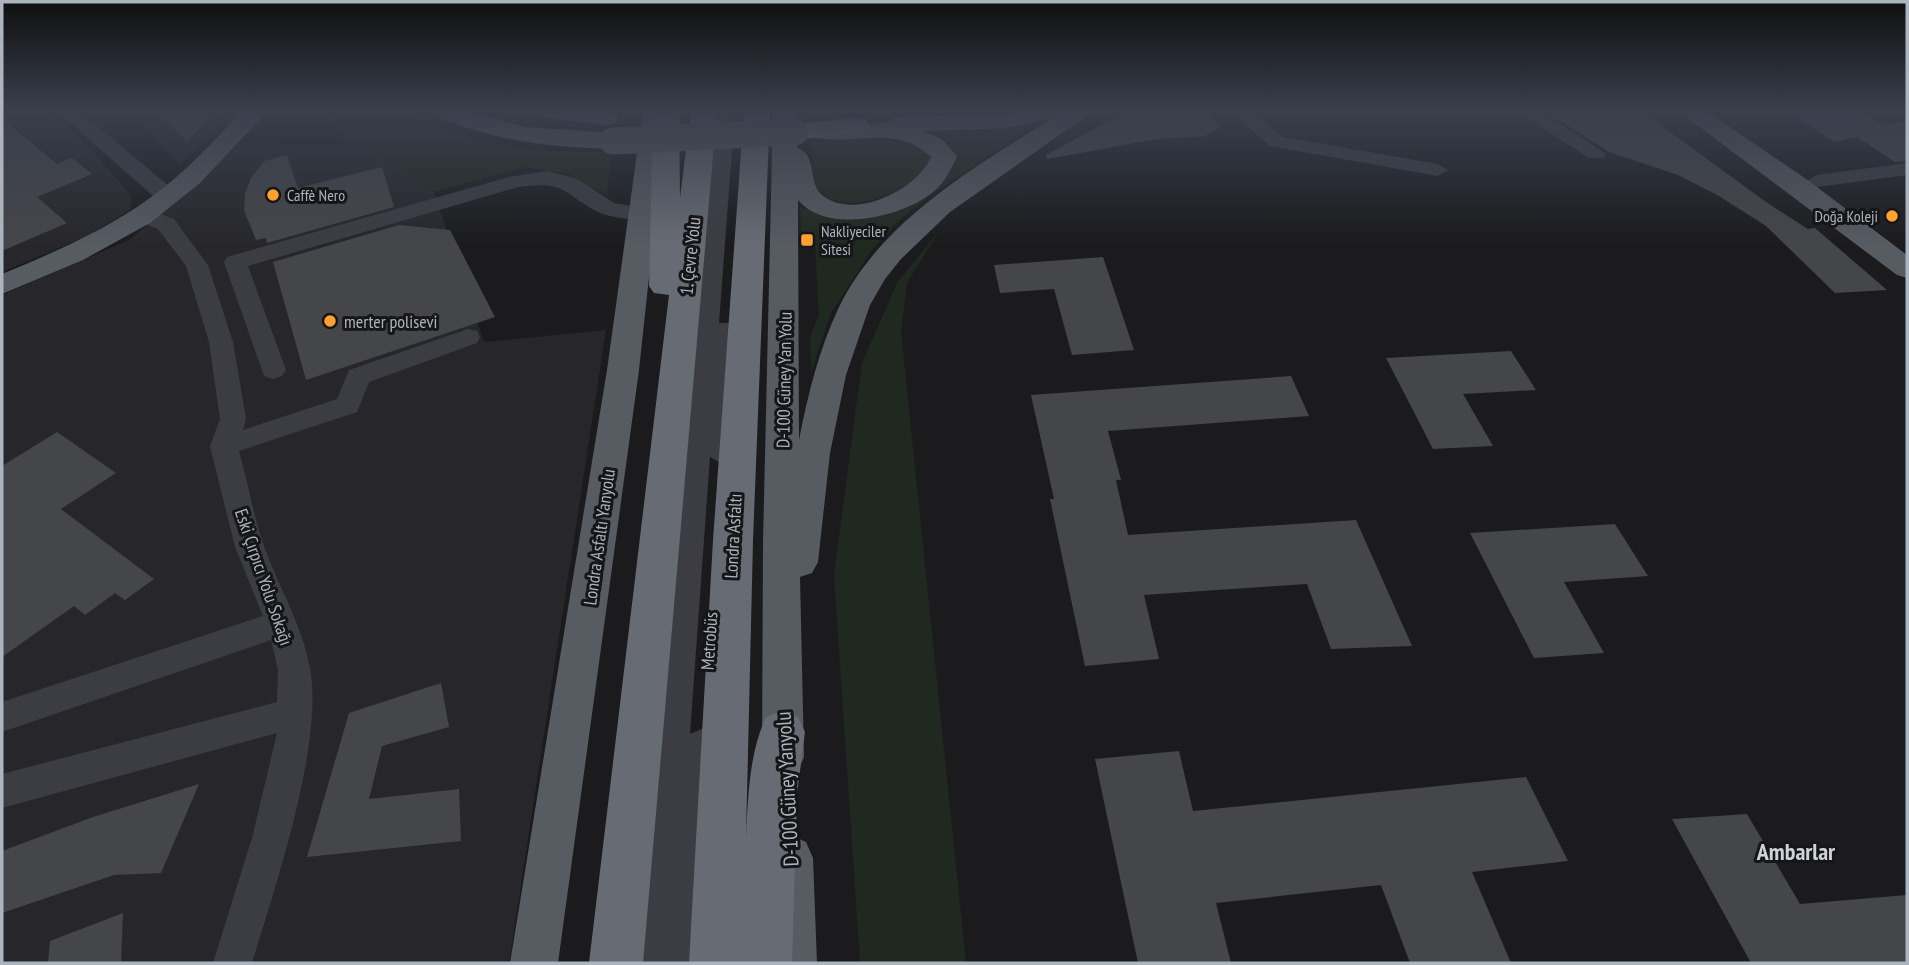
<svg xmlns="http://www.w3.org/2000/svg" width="1909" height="965" font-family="'PT Sans Narrow',sans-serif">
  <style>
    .built { fill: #27272b }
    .green { fill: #202920 }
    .building { fill: #45464a }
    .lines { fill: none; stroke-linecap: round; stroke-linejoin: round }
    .minor { fill: #3b3d43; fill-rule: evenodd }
    .major { fill: #575b62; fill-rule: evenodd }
    .highway { fill: #676c74; fill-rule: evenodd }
    .major-bridge { stroke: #575b62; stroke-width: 27 }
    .poi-dot { fill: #ffa131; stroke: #161618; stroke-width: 2.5 }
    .labels { text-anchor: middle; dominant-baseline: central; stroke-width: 6; stroke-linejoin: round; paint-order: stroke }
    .far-poi-label { font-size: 16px; fill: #acb4be; stroke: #161618; text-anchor: start }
    .street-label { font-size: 18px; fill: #acb4be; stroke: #161618 }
    .poi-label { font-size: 18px; fill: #acb4be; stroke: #161618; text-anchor: start }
    .near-street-label { font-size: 21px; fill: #acb4be; stroke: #161618 }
    .near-quarter-label { font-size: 24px; font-weight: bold; fill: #ced2d9; stroke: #161618 }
  </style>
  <rect width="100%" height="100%" fill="#1b1b1d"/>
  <path class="built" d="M2 110H49L85 143 132 196 131 209 90 235 2 272Z
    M128 110H238L181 164Z
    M240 143 369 146 434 192 484 342 606 330 509 963H2V295L129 240 172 205Z"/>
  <path class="green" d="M306 110H411L435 124 481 141 533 150 611 152 607 196 570 174 523 167 434 192 369 146 345 144 328 113Z
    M1031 124 1034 125 927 198 898 221 872 250 831 313 811 372 810 337 819 315 815 247 801 232 800 207 829 217 850 218 936 182 954 164C954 142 942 137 925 129Z
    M870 139 915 143 933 156C923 191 829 228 814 180 810 169 812 153 812 142Z
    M939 231 907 283 901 332 966 963H860L834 575 862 363 897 283Z"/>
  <path class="building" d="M152 110H218L187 141Z
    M1138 110H1204L1222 127 1204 136 1157 139 1047 159 1046 155 1099 126Z
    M1544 110 1624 112 1652 119 1766 202 1808 229 1815 228 1887 290 1835 293 1766 226 1719 196 1678 175 1609 152Z
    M1785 110H1858L1883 125 1907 121V161L1895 162 1857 137 1834 142Z
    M2 119 57 164 72 158 92 174 37 197 67 223 2 251Z
    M287 155 298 188 382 167 394 207 267 243 266 238 256 240 244 210 245 194 251 178 264 161Z
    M399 225 450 230 495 317 306 380 273 262Z
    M1103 257 1134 350 1072 355 1054 289 1000 293 994 265Z
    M1511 351 1536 390 1463 394 1493 446 1433 449 1386 358Z
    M1291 376 1309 416 1108 431 1121 480H1116L1128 535 1356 520 1412 646 1331 649 1307 584 1144 595 1159 659 1085 666 1050 499H1054L1031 395Z
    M57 432 116 473 61 509 154 579 125 600 115 593 85 615 74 606 2 657V466Z
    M1615 524 1648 576 1564 582 1604 653 1534 658 1470 533Z
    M441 683 449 727 382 746 369 799 459 789 461 841 307 857 349 713Z
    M1179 751 1193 811 1526 777 1568 861 1472 872 1511 963H1410L1381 885 1216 903 1231 963H1138L1095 759Z
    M199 784 161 873 114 875 2 913V851L93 817Z
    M1747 814 1800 904 1907 895V963H1751L1672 819Z
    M123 913 121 963H48L50 941Z"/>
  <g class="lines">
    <path class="minor" d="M56 110H78L176 192 179 197 176 202H160Z
      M715 110H735L719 323H735L738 329 735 453 731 460 721 463 710 457 690 734 702 729 714 734 719 745 710 963H635Z
      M1229 110H1251L1283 137 1438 164 1448 170 1438 176 1270 146Z
      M1516 110H1539L1606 154 1603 158H1589Z
      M1626 110H1695C1687 119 1634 119 1626 110Z
      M1907 163V175L1817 187 1807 181 1817 175Z
      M547 171 578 179 614 203 649 209 652 214 641 221C628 218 610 218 598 212 559 191 567 181 518 187L248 266 286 370 282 376 273 379 264 376 224 262 227 257 509 177Z
      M143 208 174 219 208 265 233 342 246 419 243 430 337 399 349 370 468 329 477 331 480 337 477 343 369 382 357 412 239 451C248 483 254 518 265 549 280 589 302 625 310 668 324 744 275 887 252 963H213L252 838 277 733 2 808V774L277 702 278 670 271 640 2 732V702L263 616 235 547 210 446 220 419 209 342 186 266 158 229 135 220 132 215Z"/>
    <path class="major" d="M243 110H269L200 183 150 223 83 260 2 294V274C53 253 104 231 150 198 185 173 214 141 243 110Z
      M431 110H463L526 127 613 133 622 136 626 141 622 146 613 149C551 147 491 141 434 115Z
      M526 110 615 113 618 118 615 123 606 125 538 117 529 115Z
      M643 110H667L639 370 558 963H510L607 370Z
      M773 110H797V148C817 153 808 182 821 194 852 222 917 190 931 157 898 123 851 147 811 137L808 132 811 127 886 123 898 117 1095 110 950 212 901 259 885 279 870 305 846 375 830 453 818 562 812 573 800 577 804 757 798 771 783 777 768 771 762 757 763 542ZM1053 118C974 167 881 221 839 307 819 349 808 394 799 440L798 200C826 235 903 217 933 192 945 182 951 170 957 156L942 139 924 131 1007 128Z
      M1677 110H1705L1809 181 1907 255V278L1897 275Z
      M790 835 806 842 813 858 817 963H769L767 858 774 842Z"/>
    <path class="highway" d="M653 110H679L680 198 691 110H717L643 963H589L669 295 654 293 649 286Z
      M744 110H770L753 540 746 838C748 798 749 753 766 717L782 711 798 717 805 732 797 794 792 963H689L713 540Z
      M856 118 866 120 870 126 866 132 795 140 785 138 781 132 785 126 795 124Z"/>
    <path class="major-bridge" d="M613 141 795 132"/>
  </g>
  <linearGradient id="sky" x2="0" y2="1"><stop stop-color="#0f0f10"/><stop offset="0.45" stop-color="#393f4c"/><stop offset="1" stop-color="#393f4c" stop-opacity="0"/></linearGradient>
  <rect width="1909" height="245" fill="url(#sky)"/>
  <g class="poi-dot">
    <circle cx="273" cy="195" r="7"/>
    <circle cx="1892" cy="216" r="7"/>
    <rect x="800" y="233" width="14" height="14" rx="3.5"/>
    <circle cx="330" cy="321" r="7"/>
  </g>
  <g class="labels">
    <g class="far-poi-label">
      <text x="287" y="195">Caffè Nero</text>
      <text x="1878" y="216" text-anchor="end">Doğa Koleji</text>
      <text x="821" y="231">Nakliyeciler<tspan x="821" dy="18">Sitesi</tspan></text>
    </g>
    <g class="street-label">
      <text transform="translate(690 256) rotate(-84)">1. Çevre Yolu</text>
      <text transform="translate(784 380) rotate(-89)">D-100 Güney Yan Yolu</text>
      <text transform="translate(733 536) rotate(-87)">Londra Asfaltı</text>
      <text transform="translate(599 537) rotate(-82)">Londra Asfaltı Yanyolu</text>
      <text transform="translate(264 577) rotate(71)">Eski Çırpıcı Yolu Sokağı</text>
      <text transform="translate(709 641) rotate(-86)">Metrobüs</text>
    </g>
    <g class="poi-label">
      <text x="344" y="321">merter polisevi</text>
    </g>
    <g class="near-street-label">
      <text transform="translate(787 789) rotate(-93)">D-100 Güney Yanyolu</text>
    </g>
    <g class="near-quarter-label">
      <text x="1796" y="851">Ambarlar</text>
    </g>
  </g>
  <rect width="1909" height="965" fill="none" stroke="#acb4be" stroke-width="7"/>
</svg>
